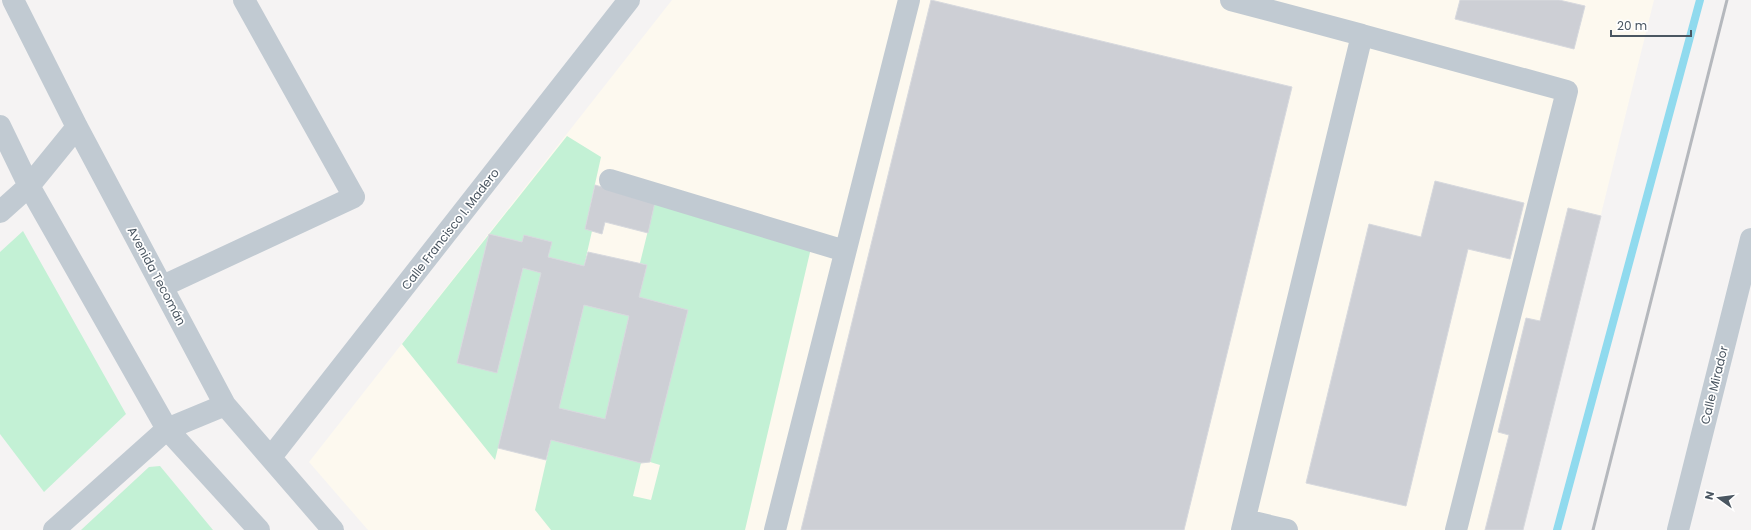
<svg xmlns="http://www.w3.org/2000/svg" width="1751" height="530" font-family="Poppins,sans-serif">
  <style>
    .commercial { fill: #fdf9ef }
    .green { fill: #c3f1d5 }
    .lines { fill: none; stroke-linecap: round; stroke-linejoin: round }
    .stream { stroke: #90daee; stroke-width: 8 }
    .building { fill: #cdcfd5; stroke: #d7d9de; fill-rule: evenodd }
    .minor { stroke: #c1cad2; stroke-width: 22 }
    .rail { stroke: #b5b8bd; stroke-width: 3 }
    .labels { text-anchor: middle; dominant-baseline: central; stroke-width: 3.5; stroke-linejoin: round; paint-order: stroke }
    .street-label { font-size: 12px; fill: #4a5661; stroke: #fff }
  </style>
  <rect width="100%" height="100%" fill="#f5f3f3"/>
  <path class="commercial" d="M672 0H1654L1523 530H368L309 462Z"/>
  <path class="green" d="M567 136 601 157 585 229 592 231 584 266 548 257 551 242 524 235 522 242 489 234 457 363 497 372 523 268 541 273 495 460 402 344Z
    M655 202 811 248 745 530H551L535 510 551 440 641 463 633 496 651 500 660 465 650 462 688 310 639 297 647 265 640 263Z
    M23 231 126 414 44 492 0 434V252Z
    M584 305 629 316 605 419 559 408Z
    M160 466 213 530H81L149 467Z"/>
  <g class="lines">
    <path class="stream" d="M1557 530 1700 0"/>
  </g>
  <path class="building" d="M931 0 1292 87 1184 530H801Z
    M1460 0H1559L1585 6 1574 49 1455 19Z
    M1435 181 1524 203 1510 259 1468 249 1406 506 1306 483 1369 224 1421 237Z
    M595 185 655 202 648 233 605 222 602 234 585 229Z
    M1568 208 1601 216 1523 530H1485L1509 435 1498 432 1526 318 1540 321Z
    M489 234 522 242 524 235 552 242 548 257 584 266 588 252 647 265 639 297 688 310 650 462 641 463 551 440 546 460 498 448 541 273 523 268 497 373 457 363ZM584 305 629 316 605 419 559 408Z"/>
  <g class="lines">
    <path class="minor" d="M13 0 77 127 225 405 333 530
      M1231 0 1362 35 1242 530
      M1362 35 1567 91 1456 530
      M0 126 29 186 167 429 259 530
      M610 180 845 251
      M0 212 29 186 77 127
      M163 286 354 197 244 0
      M271 457 629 0
      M1245 520 1287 530
      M54 530 167 429 225 405
      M775 530 909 0
      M1678 530 1751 239"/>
    <path class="rail" d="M1593 530 1727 0"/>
  </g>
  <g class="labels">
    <g class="street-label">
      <text transform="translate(450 229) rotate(-52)">Calle Francisco I. Madero</text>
      <text transform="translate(157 276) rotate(62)">Avenida Tecomán</text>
      <text transform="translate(1714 385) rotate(-76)">Calle Mirador</text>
    </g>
  </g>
  <g transform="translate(1719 498) rotate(284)" stroke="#ffffff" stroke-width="3" paint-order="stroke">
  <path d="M0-3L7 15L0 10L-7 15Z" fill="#4a5661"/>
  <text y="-6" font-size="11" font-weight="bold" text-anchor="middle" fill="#4a5661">N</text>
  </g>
  <path d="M1611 30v6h80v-6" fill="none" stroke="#4a5661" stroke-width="2"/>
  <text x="1617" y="30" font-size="12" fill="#4a5661" stroke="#ffffff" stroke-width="3" paint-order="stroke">20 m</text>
</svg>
